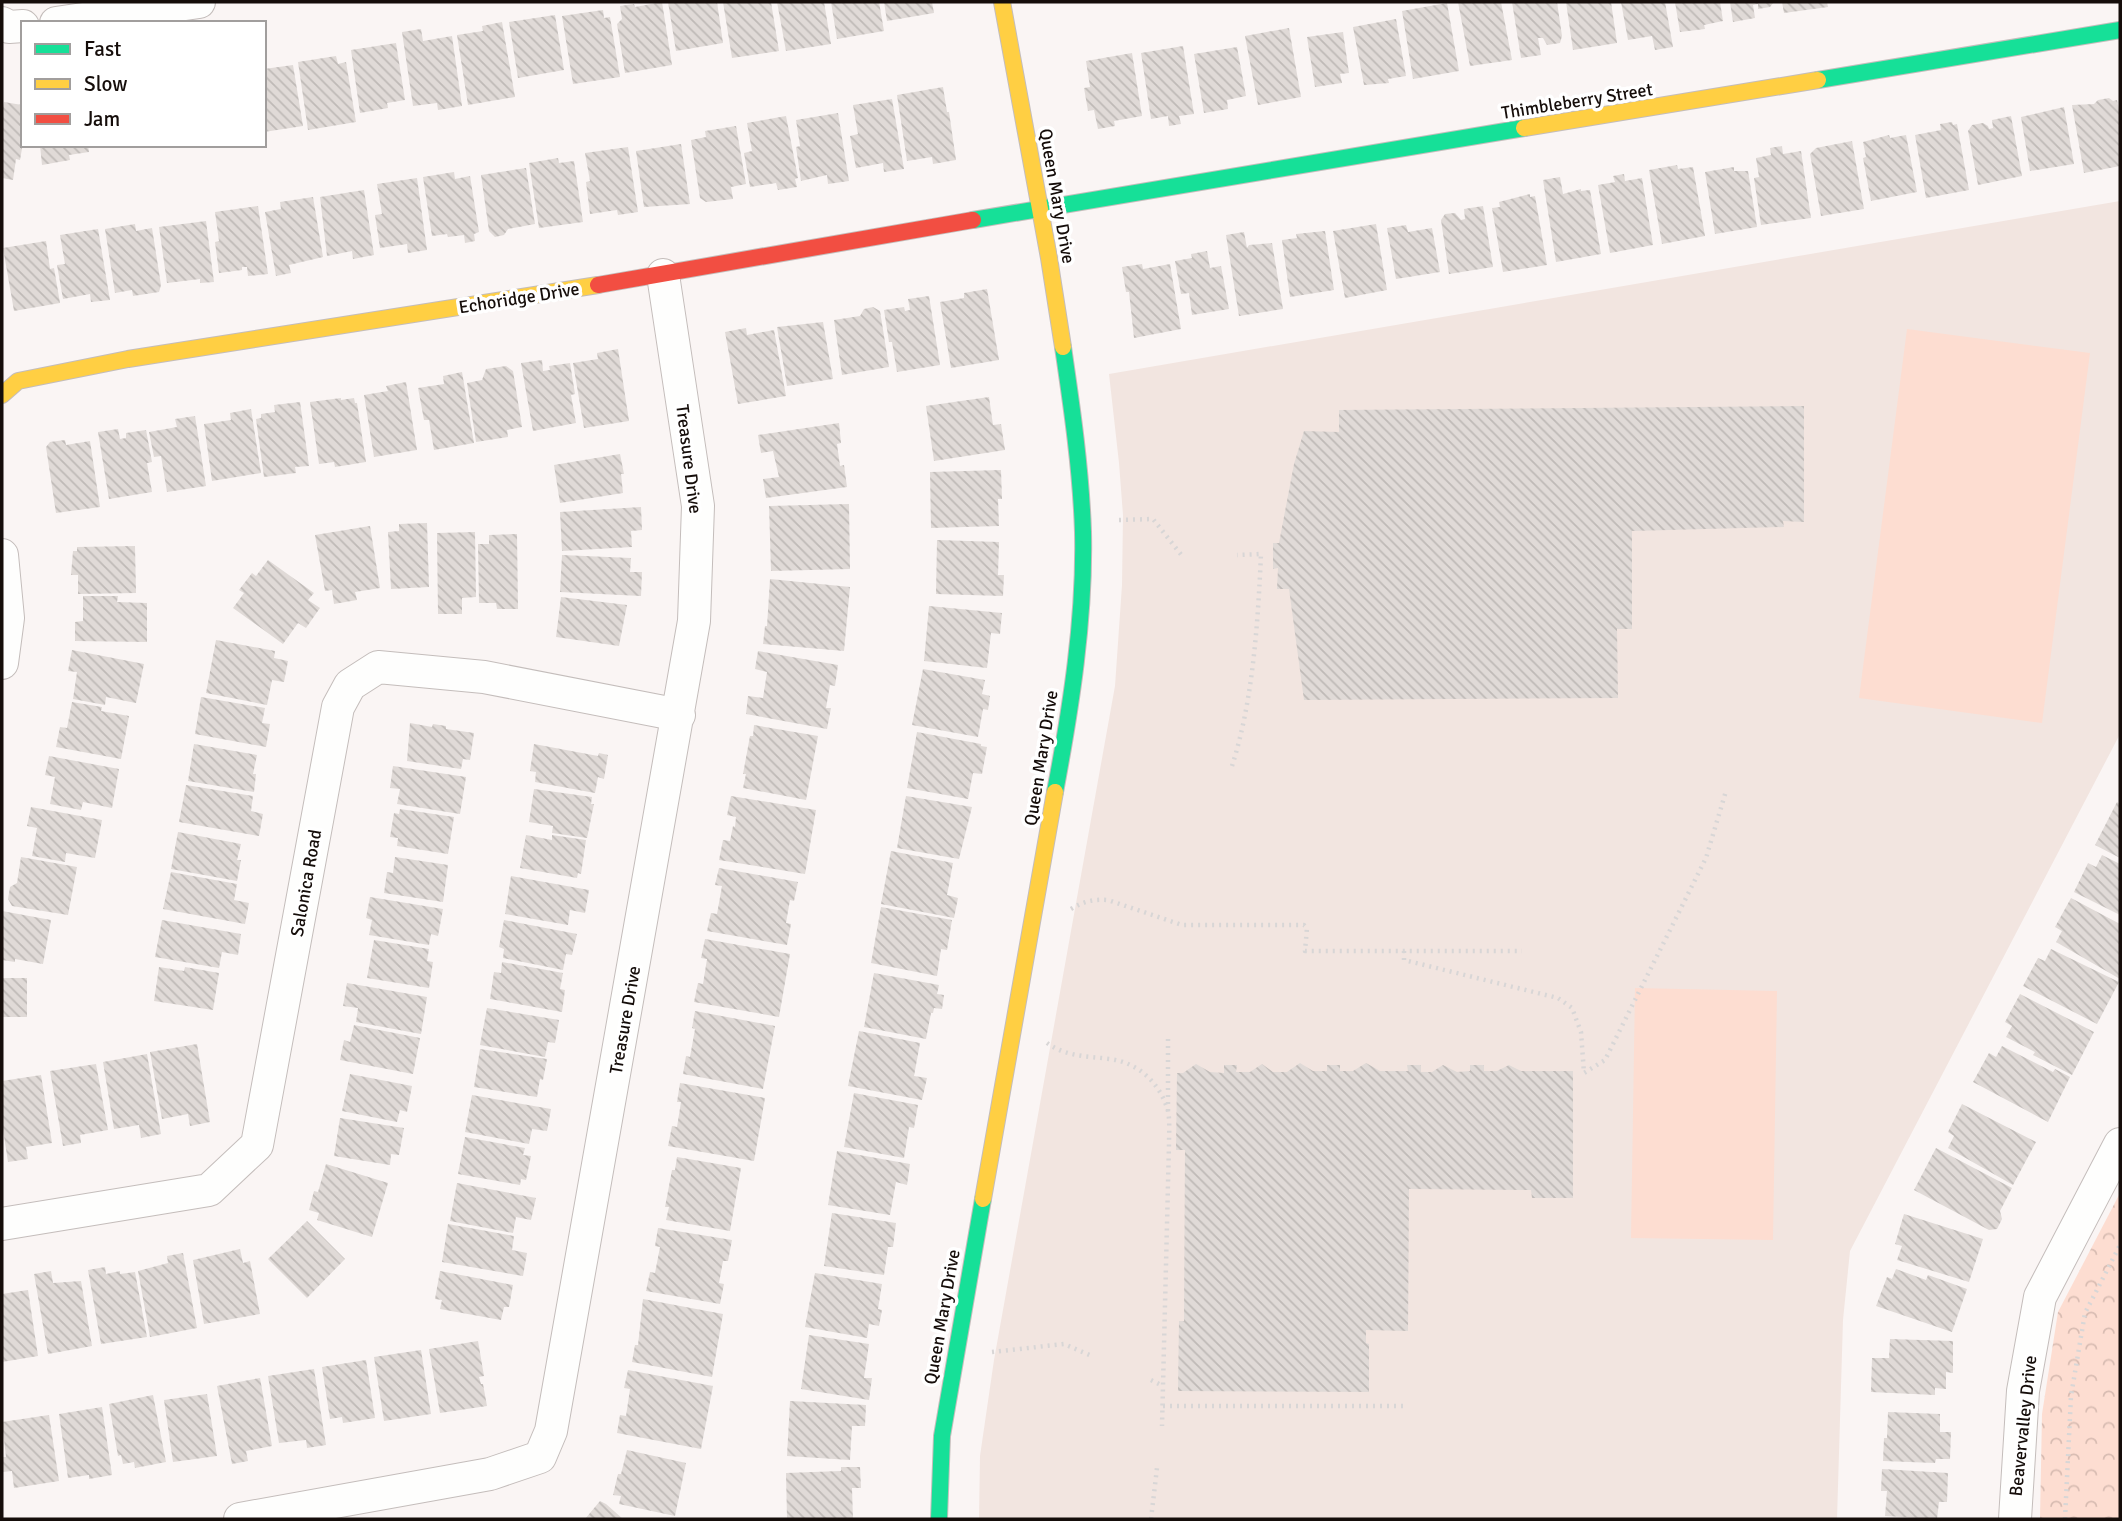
<svg xmlns="http://www.w3.org/2000/svg" width="2122" height="1521" font-family="Signika,sans-serif">
  <style>
    .built { fill: #f2e5e0 }
    .forest { fill: url(#forest-crowns) }
    .garden { fill: #fdddd1 }
    .building { fill: url(#building-back-hatch) }
    .lines { fill: none; stroke-linecap: round; stroke-linejoin: round }
    .street-casing { stroke: #c4bdbb; stroke-width: 34 }
    .fast-casing { stroke: #c4bdbb; stroke-width: 18 }
    .slow-casing { stroke: #c4bdbb; stroke-width: 18 }
    .jam-casing { stroke: #c4bdbb; stroke-width: 18 }
    .path { stroke: #d8d6d6; stroke-width: 4.5; stroke-dasharray: 2 5; stroke-linecap: butt }
    .street { stroke: #fefefd; stroke-width: 32 }
    .fast { stroke: #16e098; stroke-width: 16 }
    .slow { stroke: #ffcf43; stroke-width: 16 }
    .jam { stroke: #f24e42; stroke-width: 16 }
    .labels { text-anchor: middle; dominant-baseline: central; stroke-width: 7; stroke-linejoin: round; paint-order: stroke }
    .street-label { font-size: 18px; fill: #150d0a; stroke: #fff }
  </style>
  <defs>
    <pattern id="forest-crowns" width="20" height="18" patternUnits="userSpaceOnUse" patternTransform="scale(1.75)"><rect width="20" height="18" fill="#fdddd1"/><path d="M2 6a3 3 0 1 1 6 0M12 15a3 3 0 1 1 6 0" fill="none" stroke="#d8bcb2"/></pattern>
    <pattern id="building-back-hatch" width="6" height="6" patternUnits="userSpaceOnUse" patternTransform="scale(1.75)"><rect width="6" height="6" fill="#e0dad7"/><path d="M-1 5l2 2M0 0l6 6M5-1l2 2" fill="none" stroke="#bfbab7"/></pattern>
  </defs>
  <rect width="100%" height="100%" fill="#faf5f4"/>
  <path class="built" d="M2120 201V734L1850 1251 1843 1320 1837 1519H979L980 1456 994 1360 1115 686 1122 585 1123 515 1119 463 1109 374Z"/>
  <path class="forest" d="M2120 1193V1519H2040L2042 1414 2058 1312Z"/>
  <path class="garden" d="M1907 329 2090 353 2042 723 1859 698Z
    M1635 988 1777 991 1773 1240 1631 1238Z"/>
  <path class="building" d="M662 2 672 65 625 73 617 24 622 19 620 6 634 4 635 7Z
    M668 2H717L723 43 676 51Z
    M723 2H771L779 51 732 58Z
    M777 2H824L831 44 786 51Z
    M831 2H879L884 31 837 39Z
    M884 2H932L934 13 887 21Z
    M1458 2H1501L1512 60 1470 66Z
    M1512 2H1557L1562 36 1560 43 1547 45 1543 38H1538L1541 55 1521 58Z
    M1566 2H1611L1617 43 1573 50Z
    M1621 2H1665L1673 47 1655 50 1652 36 1628 40Z
    M1675 2H1720L1723 21 1704 25 1705 29 1680 32Z
    M1730 2H1774L1770 7 1758 9V4L1753 5 1755 18 1733 22Z
    M1782 2H1827L1828 7 1784 13Z
    M1447 3 1459 71 1413 79 1402 11Z
    M603 10 604 18 610 17 620 77 573 84 562 16Z
    M555 15 564 70 518 78 509 22Z
    M1396 19 1406 76 1388 79 1389 83 1364 85 1353 27Z
    M502 22 515 97 468 105 457 35 483 31 482 26Z
    M1289 28 1301 97 1258 105 1245 36Z
    M421 29 423 41 452 36 462 106 438 110 437 103 413 106 402 32Z
    M1343 32 1349 73 1340 74 1342 83 1315 87 1307 37Z
    M396 43 405 100 387 103 388 108 360 113 351 50Z
    M1183 46 1194 114 1179 116 1181 124 1169 126 1168 116 1151 119 1141 53Z
    M1237 47 1246 96 1227 100 1228 109 1204 113 1194 54Z
    M1132 53 1142 116 1114 121 1115 126 1098 129 1094 110 1088 111 1084 88 1090 87 1086 61Z
    M336 56 338 64 346 62 356 122 308 130 298 62Z
    M293 65 303 126 264 132V69Z
    M943 87 947 112H949L956 160 933 164 932 157 907 161 897 95Z
    M2109 98 2113 101 2117 100 2120 116V166L2084 173 2072 105 2094 104 2098 100Z
    M892 99 904 169 884 172 883 163 856 168 850 136 858 134 853 105Z
    M4 102 22 105 20 122 23 123V143L20 160 16 159 13 180 2 178V114Z
    M2064 107 2074 164 2030 171 2021 117Z
    M838 113 849 181 828 184 827 175 801 181 796 147 800 146 796 120Z
    M786 116 798 178 795 179 797 187 778 190 776 183 750 187 744 153 752 151 747 123Z
    M2011 116 2022 176 1978 185 1968 131 1972 125 1983 123 1988 126 1989 129 1993 128 1992 120Z
    M1952 122 1953 125 1957 124 1969 190 1926 198 1915 135 1941 130 1940 124Z
    M736 126 746 184 731 187 733 199 706 202 700 198 691 140 706 137 705 131Z
    M1889 135 1890 138 1906 135 1917 192 1871 201 1863 158 1866 157 1863 142Z
    M1852 141 1864 209 1821 216 1810 154 1816 148Z
    M681 144 690 204 644 207 636 151Z
    M40 145H88L89 152 69 155 70 160 42 165Z
    M1782 146 1783 154 1801 151 1811 218 1761 225 1754 178 1759 177 1756 158 1771 155 1770 148Z
    M628 147 638 212 618 215 617 210 590 214 586 182 590 181 585 153Z
    M558 158 559 163 574 161 583 222 539 228 529 163Z
    M1677 165 1678 169 1693 167 1705 236 1662 244 1649 170Z
    M1734 167V171H1748L1757 227 1715 234 1705 172Z
    M526 168 535 224 508 229 504 235 495 237 489 231 481 175Z
    M454 172 455 179 470 176 479 232 474 234 475 241 465 243 464 235 448 237 447 234 432 236 423 177Z
    M1624 174 1625 181 1642 178 1653 245 1610 253 1598 185 1615 182 1613 176Z
    M1560 177 1563 194 1581 189V191L1590 190 1601 254 1556 262 1543 180Z
    M417 178 427 250 408 253 407 244 380 248 375 215 382 214 377 184Z
    M364 190 374 255 353 259 352 251 327 256 320 197Z
    M1530 194V197L1535 196 1547 265 1503 272 1492 208 1500 207 1499 202Z
    M313 197 323 257 289 265 291 273 276 276 265 212 281 209 280 202Z
    M258 206 268 274 248 276 247 267H242V270L219 273 215 242 219 241 215 212Z
    M1483 206 1493 267 1449 274 1441 220 1445 214 1455 213 1461 220 1465 219 1464 209Z
    M206 221 214 282 200 283V279L167 283 159 227Z
    M135 224 136 231 152 228 161 285 159 292 133 296 132 290 115 293 105 229Z
    M1376 224 1387 290 1345 298 1333 231Z
    M1406 225 1408 232 1432 228 1440 272 1396 279 1387 228Z
    M98 229 110 300 91 302 90 294 63 299 57 265 65 264 60 235Z
    M1325 231 1334 290 1290 297 1282 240 1297 238 1296 234Z
    M1244 232 1247 248 1249 245 1272 243 1283 309 1239 316 1226 235Z
    M46 241 50 269 54 268 60 303 14 311 3 248Z
    M1207 251 1210 268 1221 266 1229 309 1192 315 1189 293 1181 294 1175 261 1192 258 1191 254Z
    M1142 264 1143 269 1170 264 1181 329 1134 338 1129 292H1126L1122 267Z
    M987 289 999 360 951 368 940 302 964 298V293Z
    M929 296 940 365 897 372 892 342H889L884 310 904 307 905 311 910 310 908 299Z
    M873 307 880 311 889 367 842 375 834 320 860 316 864 309Z
    M823 322 833 379 787 386 777 327Z
    M746 328 747 335 774 330 786 396 738 404 725 332Z
    M618 349 629 421 584 428 573 363 598 359 597 353Z
    M542 360 543 371 550 370 549 366 570 363 575 394 571 395 576 423 533 431 521 363Z
    M506 366 513 371 522 427 507 430 508 437 476 442 467 383 482 380 486 369Z
    M462 372 474 443 434 450 429 420H424L418 388 444 384 443 376Z
    M406 382 417 450 374 457 364 395 388 391 386 386Z
    M989 397 993 425 1001 424 1005 450 934 461 926 406Z
    M341 398V400L354 398 355 403H357L366 462 335 467 334 462 319 464 310 402Z
    M300 402 309 466 295 467 296 473 264 477 256 419 261 418V414L275 412 274 405Z
    M1804 406V522L1783 521 1784 527 1632 531V629H1617L1618 698 1304 700 1289 589H1277L1278 568 1273 569V543H1279L1294 464 1304 431 1339 432V410Z
    M251 409 261 473 212 481 204 424 231 420 230 413Z
    M195 416 206 486 167 492 161 456 154 457 149 432 177 427 175 419Z
    M839 423 841 443 837 444 840 466 844 465 847 487 766 498 763 479 779 477 773 451 761 453 758 435Z
    M118 429 120 439 126 438V433L146 430 152 462 147 463 152 492 109 499 98 432Z
    M65 440 66 445 90 441 100 507 56 513 46 447 50 442Z
    M620 454 624 474H621L623 493 560 503 554 465Z
    M1001 470 1002 499H998L999 526 931 528 930 472Z
    M849 504 850 569 771 571 769 506Z
    M641 507 642 530 631 531 632 547 562 551 560 512Z
    M427 523 429 587 391 589 388 532 399 531V524Z
    M370 526 380 588 355 592 357 600 334 604 332 590 325 591 315 535Z
    M475 532 476 597 462 598V614H438L437 533Z
    M517 534 518 609H497L496 603H479L478 544H489V535Z
    M937 540 999 542 998 575H1004L1003 596 936 594Z
    M135 546 136 593 78 594V575H71L73 551H77V547Z
    M562 555 631 558 630 572H642L641 596 560 592Z
    M268 560 314 593 308 600 320 608 306 628 298 623 283 644 233 608 244 593 239 590 252 573 256 576Z
    M770 579 850 587 844 651 763 644 765 626H767Z
    M83 596H118L117 602 147 603V642L75 641V622L83 621Z
    M561 597 627 605 619 646 556 637Z
    M929 606 1002 613 1000 634 991 633 987 668 924 661Z
    M216 640 275 651 274 658 288 661 284 682 272 680 267 705 206 693Z
    M72 650 144 664 136 703 106 697 105 705 73 699 77 672 68 671Z
    M758 651 838 665 835 686 830 685 826 708H831L827 729 746 714 748 696 763 698 767 672 755 669Z
    M923 669 985 680 982 694 990 696 988 710 983 709 978 737 912 725Z
    M201 697 265 708 262 723 270 724 266 747 195 734Z
    M72 702 102 707 101 711 129 716 121 759 56 747 60 727 67 728Z
    M410 723 432 727 433 724 446 726V729L474 733 470 760 463 759 461 769 407 761Z
    M754 725 818 736 806 800 743 788 746 774H743L750 736H753Z
    M917 732 981 744V746L987 747 982 774 973 773 968 799 907 788Z
    M194 744 257 755 253 774H256L254 792 188 781Z
    M534 744 598 756 599 753 608 755 604 779 598 777 595 793 535 782 536 772 530 771Z
    M49 756 119 769 112 808 83 802 81 810 50 804 55 777 45 775Z
    M393 766 466 777 460 814 397 804 400 789 390 788Z
    M186 785 253 796 251 811 263 814 259 836 179 822Z
    M534 789 592 797 591 804H594L587 838 552 833 553 826 529 822Z
    M731 796 816 810 805 874 719 860 723 840 730 841 733 826 735 827 736 817 727 815Z
    M906 796 972 807 959 859 897 848Z
    M2117 802 2120 804V858L2095 845Z
    M31 807 102 820 95 858 66 853 65 862 32 856 37 828 27 826Z
    M400 809 454 817 448 854 397 846 398 838 390 837 394 813 399 814Z
    M178 832 241 844 237 860H241L237 881 171 869Z
    M526 835 552 840V835L586 840 581 874 578 873 577 878 520 868Z
    M891 851 953 863 947 895 958 898 954 918 881 904Z
    M2102 855 2120 864V915L2074 892 2088 863 2096 867Z
    M21 857 77 867 68 915 12 906 8 899 10 887 17 883Z
    M395 857 448 865 443 902 384 893 387 872 393 873Z
    M719 868 798 882 794 901 790 900 786 923 791 924 787 945 707 931 711 913 717 914 722 886 715 885Z
    M171 872 237 884 234 900 249 903 245 924 163 909Z
    M511 876 589 890 585 913 570 910 568 925 505 914Z
    M370 897 443 909 438 936 431 934 429 945 369 935 372 920 366 918Z
    M2071 898 2120 924V979L2056 942 2062 931 2055 927Z
    M881 907 952 920 947 950 941 949 937 976 871 963Z
    M2 911 51 920 43 964 15 959V962L2 960Z
    M162 920 241 934 238 955 222 952 219 968 155 957Z
    M504 920 577 934 572 955 566 954 563 970 503 958 504 949 499 947Z
    M705 939 790 954 779 1017 694 1002 698 983 703 984 707 959 701 958Z
    M374 940 429 949 427 961 433 962 429 988 367 978Z
    M2051 949 2119 982 2097 1024 2023 986 2038 958 2045 961Z
    M502 962 563 973 560 989 565 990 562 1012 490 999 494 972 501 973Z
    M159 967 184 971 185 967 219 973 213 1010 154 1001Z
    M874 973 939 985 937 994 944 995 942 1009 934 1008 933 1013H931L926 1039 864 1027Z
    M2 978H27V1017H2Z
    M347 983 427 997 421 1034 356 1022 358 1008 343 1006Z
    M2020 994 2094 1032 2072 1075 2033 1055 2035 1052 2006 1037 2012 1026 2005 1022Z
    M487 1008 559 1020 555 1043 548 1042 545 1057 480 1045Z
    M695 1011 775 1026 763 1089 683 1074 686 1056 690 1057 695 1029 692 1028Z
    M354 1025 420 1038 413 1074 340 1060 344 1040 350 1042Z
    M859 1031 920 1043 914 1076 927 1078 922 1100 848 1086Z
    M197 1044 210 1122 190 1126 188 1114 162 1119 150 1052Z
    M2002 1046 2053 1072 2055 1069 2070 1077 2048 1122 1973 1082 1989 1053 1996 1057Z
    M480 1049 547 1059 543 1080 540 1079 537 1097 474 1087Z
    M147 1054 161 1134 141 1138 139 1125 114 1129 103 1062Z
    M1300 1063 1313 1071H1327V1065H1340V1071H1353L1366 1063 1380 1071H1408L1407 1065H1421V1072H1432L1443 1065 1457 1072 1470 1071V1065H1484V1071H1497L1509 1065 1521 1071H1573V1198H1532L1531 1190 1409 1189 1408 1331 1366 1330V1343L1369 1344V1392L1178 1391 1179 1321H1184L1185 1150H1176L1177 1073H1183L1196 1064 1210 1072 1224 1073V1065H1237L1236 1072H1250L1262 1064 1273 1072H1287Z
    M96 1064 108 1130 80 1135 81 1143 63 1146 50 1071Z
    M350 1074 412 1086 407 1112 400 1110 397 1122 342 1111Z
    M41 1075 52 1143 26 1147 28 1159 8 1162 2 1123V1081Z
    M680 1083 765 1098 754 1161 668 1146 672 1126 677 1127 681 1102H677Z
    M854 1093 918 1105 914 1128 909 1127 904 1158 844 1147Z
    M472 1095 551 1109 547 1131 532 1129 529 1144 465 1132Z
    M1962 1104 2036 1142 2013 1185 1948 1148 1954 1136 1948 1132Z
    M340 1118 404 1128 399 1155 391 1154 390 1165 334 1156Z
    M465 1137 525 1148 523 1155 531 1156 526 1180 521 1179 520 1185 458 1174Z
    M1936 1148 2012 1188 2000 1211 2002 1219 1997 1229 1989 1230 1914 1190Z
    M837 1151 910 1164 907 1185 896 1182 890 1215 828 1205Z
    M677 1157 741 1168 730 1231 666 1220 669 1207H665L672 1170H675Z
    M326 1164 388 1183 372 1237 317 1220 319 1213 309 1210 314 1191 318 1192Z
    M457 1183 536 1198 531 1220 516 1217 513 1233 450 1221Z
    M832 1213 896 1223 893 1247H888L884 1275 824 1266Z
    M1904 1214 1983 1239 1969 1282 1897 1260 1902 1246 1895 1244Z
    M307 1221 345 1259 307 1298 268 1259Z
    M448 1224 514 1236 512 1250 527 1253 523 1276 442 1262Z
    M658 1228 732 1240 728 1261H723L719 1283 724 1284 720 1304 646 1291 650 1272 655 1273 660 1247 655 1246Z
    M240 1249 243 1263 250 1261 260 1314 204 1324 193 1260Z
    M183 1253 197 1328 150 1337 138 1271 168 1263 167 1256Z
    M105 1267 106 1274 120 1271V1274L135 1272 147 1337 101 1344 88 1270Z
    M1896 1269 1926 1280 1928 1275 1967 1289 1952 1332 1876 1306 1887 1277 1892 1279Z
    M51 1271 53 1283 81 1281 92 1346 48 1354 34 1274Z
    M440 1271 513 1285 509 1307H504L501 1320 440 1309 442 1300 435 1299Z
    M815 1273 882 1284 878 1309 882 1310 879 1326 869 1324 867 1338 805 1327Z
    M28 1290 38 1356 2 1362V1294Z
    M643 1299 723 1314 712 1377 632 1362 635 1345H638Z
    M809 1335 869 1344 864 1378H872L869 1400 801 1389Z
    M1890 1339 1953 1341V1373L1946 1372V1389L1935 1388V1395L1871 1392 1872 1358H1889Z
    M478 1341 484 1376 479 1377 481 1384H483L487 1406 440 1413 429 1349Z
    M421 1350 431 1414 384 1421 374 1357Z
    M366 1360 375 1418 343 1423 342 1417 330 1419 322 1367Z
    M314 1369 326 1445 307 1448 306 1440 279 1443 268 1376Z
    M628 1370 713 1386 701 1449 617 1433 620 1415 626 1416 630 1389 624 1388Z
    M260 1378 272 1446 246 1451 248 1461 232 1464 217 1386Z
    M207 1394 217 1456 173 1462 164 1400Z
    M153 1395 166 1462 135 1468 134 1462 123 1464 121 1455 118 1456 109 1404Z
    M790 1401 866 1405 865 1426H852L850 1460 787 1456Z
    M102 1407 112 1475 89 1479V1475L68 1478 59 1414Z
    M1888 1412 1940 1414V1432H1951L1950 1459H1936L1935 1463 1883 1461 1884 1438H1887Z
    M49 1415 59 1481 14 1488 12 1471 3 1472 2 1457H6L2 1422Z
    M627 1450 686 1463 675 1516 619 1504 621 1496 613 1495 618 1474H621Z
    M841 1467H860L861 1488H852L853 1519H787L786 1473 841 1471Z
    M1882 1469 1948 1473 1947 1502H1939L1937 1519 1885 1516 1887 1491H1881Z
    M600 1501 606 1504 623 1519H585Z"/>
  <g class="lines">
    <defs>
      <path id="street" d="M2 23 9 27 23 26
        M56 23 199 2
        M2 555 8 618 2 663
        M2 1224 209 1190 257 1145 338 707 350 685 378 667 484 677 679 715
        M240 1519 490 1474 540 1457 551 1431 694 621 698 506 663 275
        M2015 1519 2023 1391 2040 1297 2120 1144"/>
      <path id="fast" d="M1818 80 2120 30
        M973 220 1524 128
        M1055 792C1071 707 1085 619 1083 532 1081 470 1072 408 1063 347
        M939 1519 942 1436 983 1199"/>
      <path id="slow" d="M1002 2 1049 258 1063 347
        M1524 128 1818 80
        M2 395 18 381 128 359 598 285
        M983 1199 1055 792"/>
      <path id="jam" d="M598 285 973 220"/>
    </defs>
    <use href="#street" class="street-casing"/>
    <use href="#fast" class="fast-casing"/>
    <use href="#slow" class="slow-casing"/>
    <use href="#jam" class="jam-casing"/>
    <path class="path" d="M1119 520 1153 519 1183 557
      M1232 766C1253 701 1258 622 1261 554L1237 555
      M1071 909C1084 901 1094 899 1108 900L1182 925H1304L1307 928 1305 951H1522
      M1404 951V960L1558 998 1572 1008 1581 1032 1584 1073 1605 1060 1706 858 1726 791
      M1047 1043C1067 1057 1087 1056 1110 1059 1139 1063 1160 1083 1168 1111 1170 1121 1169 1134 1169 1144L1162 1426
      M1168 1111V1037
      M992 1352 1064 1344 1092 1356
      M1151 1380 1163 1386
      M1163 1406H1405
      M1151 1519 1157 1468
      M2065 1519 2071 1396 2085 1313 2120 1245"/>
    <use href="#street" class="street"/>
    <use href="#fast" class="fast"/>
    <use href="#slow" class="slow"/>
    <use href="#jam" class="jam"/>
  </g>
  <g class="labels">
    <g class="street-label">
      <text transform="translate(1577 101) rotate(-9)">Thimbleberry Street</text>
      <text transform="translate(1057 196) rotate(80)">Queen Mary Drive</text>
      <text transform="translate(519 298) rotate(-9)">Echoridge Drive</text>
      <text transform="translate(689 459) rotate(83)">Treasure Drive</text>
      <text transform="translate(1041 758) rotate(-81)">Queen Mary Drive</text>
      <text transform="translate(306 883) rotate(-80)">Salonica Road</text>
      <text transform="translate(625 1020) rotate(-80)">Treasure Drive</text>
      <text transform="translate(942 1317) rotate(-80)">Queen Mary Drive</text>
      <text transform="translate(2023 1426) rotate(-84)">Beavervalley Drive</text>
    </g>
  </g>
  <rect width="2122" height="1521" fill="none" stroke="#150d0a" stroke-width="7"/>
  <rect x="21" y="21" width="245" height="126" fill="#ffffff" stroke="#a19e9d" stroke-width="2"/>
  <rect x="35" y="44" width="35" height="10" fill="#16e098" stroke="#a19e9d" stroke-width="2"/>
  <text x="84" y="56" font-size="21" fill="#150d0a">Fast</text>
  <rect x="35" y="79" width="35" height="10" fill="#ffcf43" stroke="#a19e9d" stroke-width="2"/>
  <text x="84" y="91" font-size="21" fill="#150d0a">Slow</text>
  <rect x="35" y="114" width="35" height="10" fill="#f24e42" stroke="#a19e9d" stroke-width="2"/>
  <text x="84" y="126" font-size="21" fill="#150d0a">Jam</text>
</svg>
